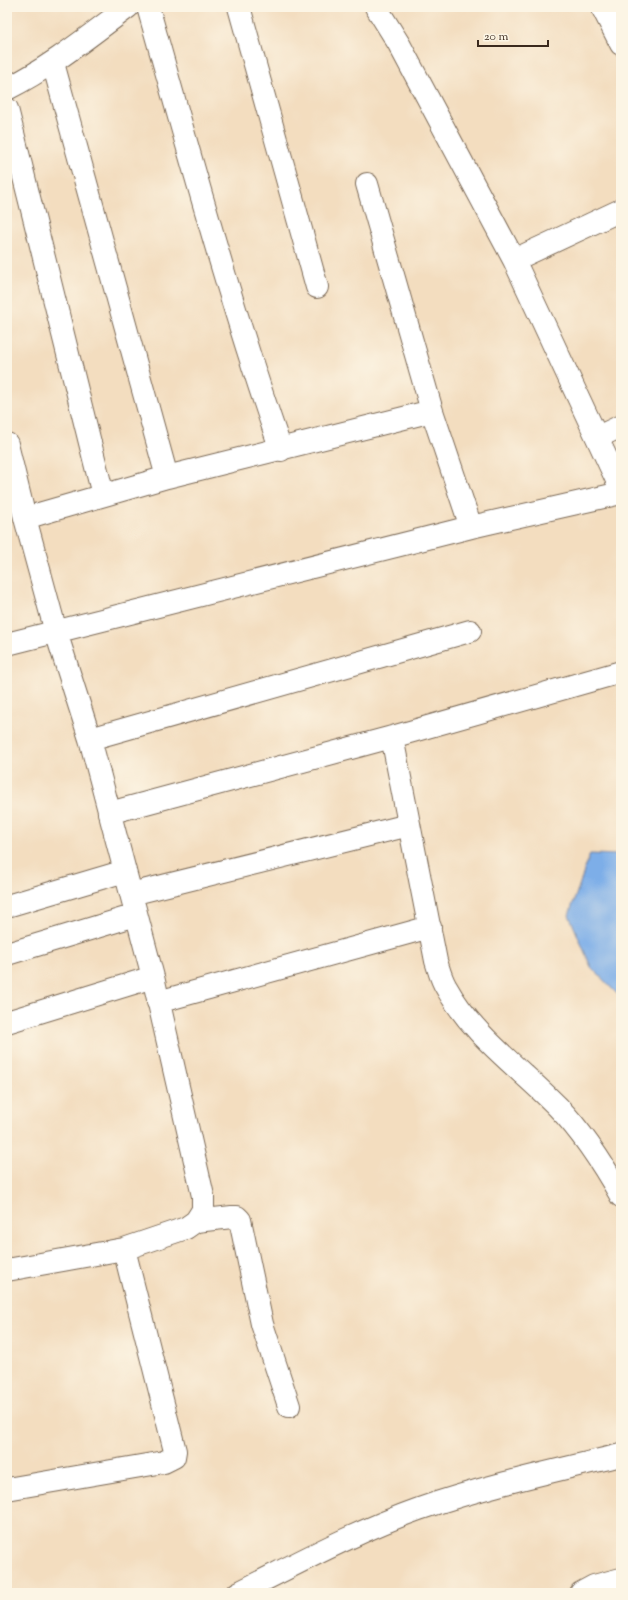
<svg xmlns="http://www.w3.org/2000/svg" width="628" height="1600" font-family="'Sorts Mill Goudy',serif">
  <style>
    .water { fill: #7daee8; stroke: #5c6c83 }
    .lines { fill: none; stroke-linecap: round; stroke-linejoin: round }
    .minor-casing { stroke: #7b6956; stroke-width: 24 }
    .tertiary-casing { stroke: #7b6956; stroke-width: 24 }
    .minor { stroke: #fff; stroke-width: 22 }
    .tertiary { stroke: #fff; stroke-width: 22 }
  </style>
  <rect width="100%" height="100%" fill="#fcf5e5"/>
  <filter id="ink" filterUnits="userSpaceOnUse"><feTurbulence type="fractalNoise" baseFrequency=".025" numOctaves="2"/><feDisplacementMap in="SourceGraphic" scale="8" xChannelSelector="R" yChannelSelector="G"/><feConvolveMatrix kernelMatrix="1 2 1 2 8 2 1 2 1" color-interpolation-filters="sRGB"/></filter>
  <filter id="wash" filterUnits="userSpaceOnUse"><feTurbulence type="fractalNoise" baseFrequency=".012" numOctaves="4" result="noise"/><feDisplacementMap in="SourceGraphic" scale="16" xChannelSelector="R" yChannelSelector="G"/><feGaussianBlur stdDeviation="0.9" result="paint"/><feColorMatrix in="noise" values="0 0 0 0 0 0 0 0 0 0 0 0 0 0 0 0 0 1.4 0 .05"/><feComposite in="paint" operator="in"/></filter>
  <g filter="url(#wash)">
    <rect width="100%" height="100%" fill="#f3ddbf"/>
    <path class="water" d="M590 854 621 855V998L591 967 569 915Z"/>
  </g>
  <g filter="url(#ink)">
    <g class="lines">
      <defs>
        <path id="minor" d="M148 7C190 155 230 304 281 450
          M239 7 317 287
          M376 7 399 44 514 260 621 489
          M602 7 621 44
          M53 63 167 477
          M7 109 103 495
          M367 184 432 411 471 527
          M514 260 621 210
          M598 437 621 426
          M7 444 25 518 56 632 90 739 153 977 203 1196V1210L196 1221 186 1228 124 1249 7 1270
          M25 518 167 477 432 411
          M7 644 471 527 621 493
          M392 737 436 961C439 970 441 979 446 987 473 1036 519 1067 558 1107 584 1134 603 1164 621 1196
          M90 739 470 631
          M109 813 392 737 621 672
          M131 894 409 825
          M7 906 125 871
          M7 954 136 915
          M158 1002 430 927
          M7 1022 153 977
          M196 1221 232 1217H237L240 1220 262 1324 289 1406
          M7 1489 164 1462 174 1457 175 1451 124 1249
          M238 1593C298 1563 357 1531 419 1509 485 1486 554 1471 621 1455
          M581 1593 594 1586 621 1579"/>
        <path id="tertiary" d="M7 89C51 67 89 36 128 7"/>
      </defs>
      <use href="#minor" class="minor-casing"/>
      <use href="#tertiary" class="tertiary-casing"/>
      <use href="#minor" class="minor"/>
      <use href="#tertiary" class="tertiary"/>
    </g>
  </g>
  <rect width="628" height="1600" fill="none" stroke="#fcf5e5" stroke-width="24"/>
  <path d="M478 40v6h70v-6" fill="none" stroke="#3b2a1e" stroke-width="2"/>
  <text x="484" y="40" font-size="12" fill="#3b2a1e" stroke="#fcf5e5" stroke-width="3" paint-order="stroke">20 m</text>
</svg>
